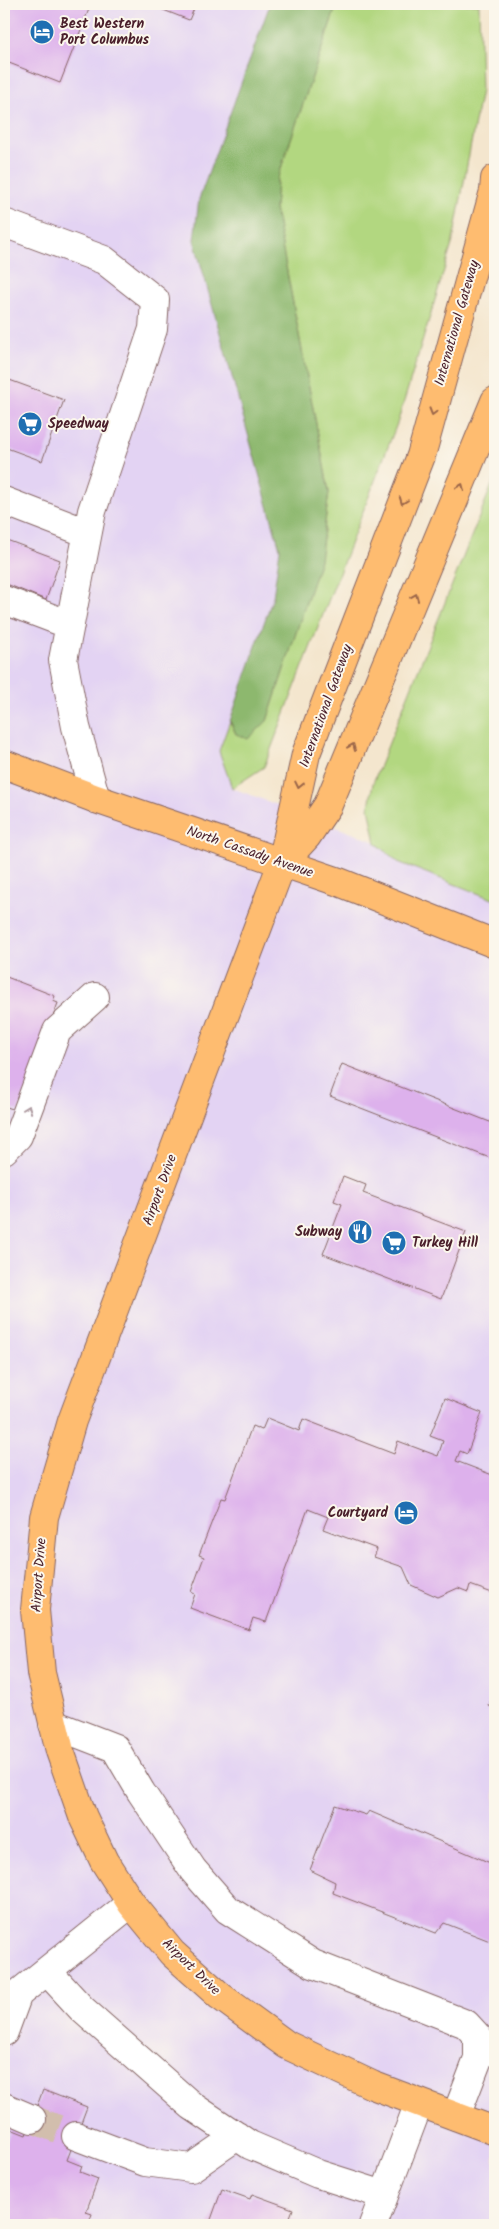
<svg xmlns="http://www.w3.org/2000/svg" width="499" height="2229" font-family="Kalam,sans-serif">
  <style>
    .built { fill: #e3d3f3 }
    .green { fill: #b2d780; stroke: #7e7b56 }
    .forest { fill: #8db86e; stroke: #6c6c4c }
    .building { fill: #ddb1ec }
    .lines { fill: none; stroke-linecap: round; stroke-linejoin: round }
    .minor-tunnel { stroke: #d2bead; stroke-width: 28; stroke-dasharray: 28 14; stroke-linecap: butt }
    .minor-casing { stroke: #866564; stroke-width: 30 }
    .major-casing { stroke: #866564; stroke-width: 30 }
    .highway-casing { stroke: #866564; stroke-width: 30 }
    .minor { stroke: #fff; stroke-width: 28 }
    .major { stroke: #febc70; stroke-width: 28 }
    .highway { stroke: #febc70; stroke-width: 28 }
    .oneway { stroke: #9b664a }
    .oneway2 { stroke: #ae9aa0 }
    .labels { text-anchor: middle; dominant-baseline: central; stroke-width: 4; stroke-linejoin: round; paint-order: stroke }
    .poi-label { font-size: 14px; font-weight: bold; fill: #4a1f2b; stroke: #fbf7ec; text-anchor: start }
    .street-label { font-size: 14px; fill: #4a1f2b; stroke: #fbf7ec }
  </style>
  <rect width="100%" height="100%" fill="#fbf7ec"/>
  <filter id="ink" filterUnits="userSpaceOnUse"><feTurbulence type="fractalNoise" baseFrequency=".02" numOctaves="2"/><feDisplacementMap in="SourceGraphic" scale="10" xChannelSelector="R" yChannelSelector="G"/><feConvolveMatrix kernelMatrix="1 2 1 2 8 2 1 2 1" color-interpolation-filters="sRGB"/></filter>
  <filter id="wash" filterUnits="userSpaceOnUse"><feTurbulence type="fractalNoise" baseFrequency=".0096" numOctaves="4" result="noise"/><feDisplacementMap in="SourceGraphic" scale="20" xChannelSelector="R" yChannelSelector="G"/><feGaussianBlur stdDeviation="1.12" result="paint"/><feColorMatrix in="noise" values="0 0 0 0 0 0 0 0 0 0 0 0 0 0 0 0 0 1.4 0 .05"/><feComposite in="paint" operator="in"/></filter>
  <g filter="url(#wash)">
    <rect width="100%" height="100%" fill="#f4e6ce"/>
    <path class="built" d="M4 4H270L199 199 194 240 280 549 273 597 219 751 232 788 376 842 398 862 495 900V2225H4Z"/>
    <path class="green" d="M337 4H479L481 90 453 241 398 421 264 767 232 788 219 751 230 721 236 734 267 721 320 559 329 492 275 209 277 180Z
      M495 477V900L398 862 376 843 369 807 373 783Z"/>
    <path class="forest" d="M270 4H337L277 180 275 209 329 492 320 560 267 721 248 739 236 734 230 721 273 597 280 549 194 240 199 199Z"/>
    <g id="blocks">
      <path class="building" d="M4 4H91L60 83 4 61Z
        M148 4H196L189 20Z
        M4 378 64 400 42 461 4 447Z
        M4 539 60 560 46 600 4 583Z
        M4 976 55 996 53 1001 58 1003 18 1111 4 1106Z
        M342 1064 495 1124V1160L330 1096Z
        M343 1176 366 1185 363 1193 466 1232 441 1299 323 1254 342 1204 334 1201Z
        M445 1398 482 1413 467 1454 460 1451 456 1461 495 1476V1594L470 1585 468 1592 458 1588 438 1597 411 1585 403 1567 374 1557 377 1549 323 1529 328 1517 308 1509 266 1622 253 1618 249 1630 190 1608 195 1594 191 1592 204 1557 199 1555 221 1498 225 1499 252 1426 262 1430 267 1418 299 1431 303 1419 394 1454 398 1441 438 1456 443 1441 430 1436Z
        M495 1690V1709L489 1706Z
        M335 1805 366 1815 369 1811 495 1865V1943L444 1923 436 1933 333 1893 335 1882 310 1870Z
        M43 2090 87 2107 67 2160 82 2166 80 2172 98 2179 86 2212 92 2214 88 2225H4V2143L6 2144 11 2129 26 2135Z
        M222 2189 250 2199 252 2194 293 2209 290 2217 303 2222 302 2225H209Z"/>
    </g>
  </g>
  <g filter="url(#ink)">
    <use href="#blocks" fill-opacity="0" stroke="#866564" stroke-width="1"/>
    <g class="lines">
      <path class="minor-tunnel" d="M32 2119 76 2136"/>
      <defs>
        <path id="minor" d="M4 223 104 260 155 300 153 329 92 511 63 660 76 727 96 799
          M4 501 87 533
          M4 600 70 625
          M4 1150 18 1136 57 1031 95 997
          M53 1724 115 1748 141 1792 193 1870 228 1910 313 1964 466 2024 478 2037V2059L456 2116
          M47 1971 82 2009 192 2106 250 2145 318 2174 384 2195
          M4 2032 18 1994 131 1903
          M4 2107 32 2119
          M76 2136 145 2162 191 2168 237 2136
          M373 2225 419 2103"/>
        <path id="major" d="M4 764 96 799 339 882 495 944
          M282 863 72 1421 44 1517 35 1610 41 1673 60 1751 83 1817 104 1861 131 1903 172 1953 220 1996 287 2045 372 2085 495 2131"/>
        <path id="highway" d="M284 861 307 836 328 805 495 401
          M282 863 306 754 421 456 494 191 495 179"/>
      </defs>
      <use href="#minor" class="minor-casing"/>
      <use href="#major" class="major-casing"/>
      <use href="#highway" class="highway-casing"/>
      <use href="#minor" class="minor"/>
      <use href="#major" class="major"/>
      <use href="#highway" class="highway"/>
    </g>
    <defs><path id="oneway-chevron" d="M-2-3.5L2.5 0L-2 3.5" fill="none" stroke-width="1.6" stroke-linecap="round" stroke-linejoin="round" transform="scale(1.25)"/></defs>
    <g class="oneway">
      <use href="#oneway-chevron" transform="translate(433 412) rotate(106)"/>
      <use href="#oneway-chevron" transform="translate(461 487) rotate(-67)"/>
      <use href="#oneway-chevron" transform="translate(403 501) rotate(111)"/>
      <use href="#oneway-chevron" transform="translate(415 597) rotate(-67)"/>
      <use href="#oneway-chevron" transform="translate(352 747) rotate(-67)"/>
      <use href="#oneway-chevron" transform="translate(299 785) rotate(102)"/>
    </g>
    <use class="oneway2" href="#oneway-chevron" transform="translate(28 1109) rotate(-69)"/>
  </g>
  <defs>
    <symbol id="hotel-disc" viewBox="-11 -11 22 22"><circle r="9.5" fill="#1f6fb2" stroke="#fbf7ec"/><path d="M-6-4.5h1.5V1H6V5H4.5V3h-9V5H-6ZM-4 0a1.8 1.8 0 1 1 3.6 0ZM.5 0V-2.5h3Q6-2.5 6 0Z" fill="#fff"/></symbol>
    <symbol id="supermarket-disc" viewBox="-11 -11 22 22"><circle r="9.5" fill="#1f6fb2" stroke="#fbf7ec"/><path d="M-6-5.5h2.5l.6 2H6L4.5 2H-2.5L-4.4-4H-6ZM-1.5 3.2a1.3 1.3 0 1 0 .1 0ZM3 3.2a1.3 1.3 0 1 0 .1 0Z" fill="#fff"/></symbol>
    <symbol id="restaurant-disc" viewBox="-11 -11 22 22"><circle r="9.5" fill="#1f6fb2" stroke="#fbf7ec"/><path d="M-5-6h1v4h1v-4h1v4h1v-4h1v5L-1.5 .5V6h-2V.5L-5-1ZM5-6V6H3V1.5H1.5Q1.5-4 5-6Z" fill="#fff"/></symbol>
  </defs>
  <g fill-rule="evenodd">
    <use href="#hotel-disc" x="28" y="18" width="28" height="28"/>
    <use href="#supermarket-disc" x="16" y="410" width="28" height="28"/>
    <use href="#restaurant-disc" x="346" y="1218" width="28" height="28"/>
    <use href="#supermarket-disc" x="380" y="1229" width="28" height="28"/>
    <use href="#hotel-disc" x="392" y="1499" width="28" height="28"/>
  </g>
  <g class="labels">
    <g class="poi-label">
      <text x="60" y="24">Best Western<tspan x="60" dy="16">Port Columbus</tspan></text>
      <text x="48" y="424">Speedway</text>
      <text x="342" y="1232" text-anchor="end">Subway</text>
      <text x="412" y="1243">Turkey Hill</text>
      <text x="388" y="1513" text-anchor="end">Courtyard</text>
    </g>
    <g class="street-label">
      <text transform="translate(457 323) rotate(-74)">International Gateway</text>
      <text transform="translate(326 706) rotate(-70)">International Gateway</text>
      <text transform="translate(250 852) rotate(19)">North Cassady Avenue</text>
      <text transform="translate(160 1190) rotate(-70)">Airport Drive</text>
      <text transform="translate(39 1575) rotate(-86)">Airport Drive</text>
      <text transform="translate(191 1967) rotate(44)">Airport Drive</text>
    </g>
  </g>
  <rect width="499" height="2229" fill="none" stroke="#fbf7ec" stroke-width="20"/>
</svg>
